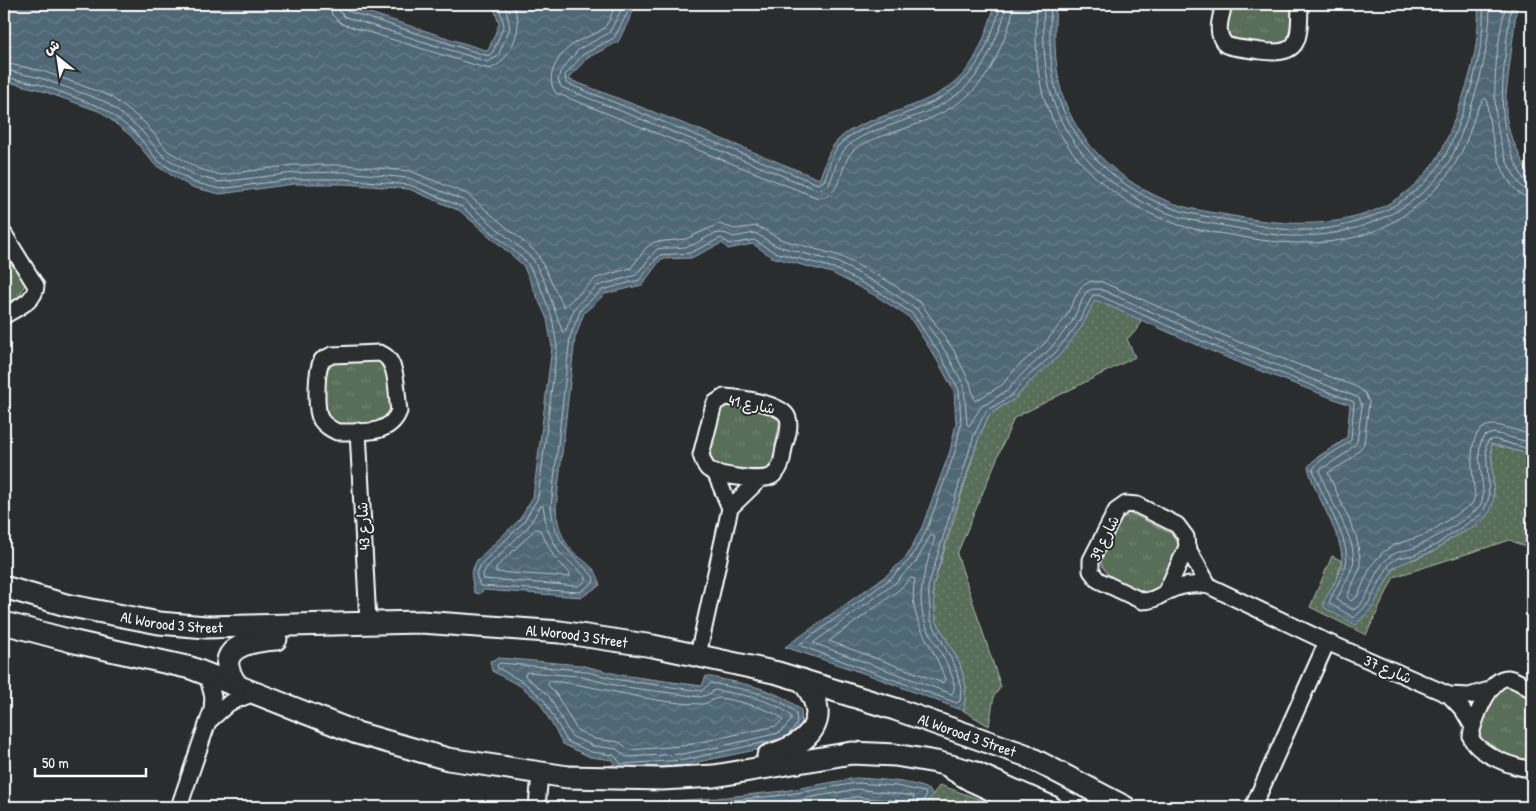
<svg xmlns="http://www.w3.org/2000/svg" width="1536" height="811" font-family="'Patrick Hand','Playpen Sans Arabic',sans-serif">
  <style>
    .park { fill: url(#park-tufts); stroke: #acb6ac }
    .garden { fill: url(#garden-dots); stroke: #acb6ac }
    .water { fill: url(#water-waves); stroke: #96a4ac }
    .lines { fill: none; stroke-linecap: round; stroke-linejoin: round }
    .shore { stroke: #b9c2c8; stroke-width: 1 }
    .street-casing { stroke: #fff; stroke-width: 19 }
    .secondary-casing { stroke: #fff; stroke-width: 25 }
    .street { stroke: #2a2d2e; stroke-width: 15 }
    .secondary { stroke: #2a2d2e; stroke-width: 21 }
    .labels { text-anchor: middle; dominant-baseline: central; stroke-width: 4; stroke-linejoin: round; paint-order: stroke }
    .street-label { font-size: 15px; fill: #fff; stroke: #2a2d2e }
  </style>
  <defs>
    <pattern id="park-tufts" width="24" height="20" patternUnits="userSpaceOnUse" patternTransform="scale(1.25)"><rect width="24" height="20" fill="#586e59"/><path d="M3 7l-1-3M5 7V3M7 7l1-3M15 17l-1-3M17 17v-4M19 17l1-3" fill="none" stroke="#718472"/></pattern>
    <pattern id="garden-dots" width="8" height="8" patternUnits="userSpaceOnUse" patternTransform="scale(1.25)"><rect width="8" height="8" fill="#586e59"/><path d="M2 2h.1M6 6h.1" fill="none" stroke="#718472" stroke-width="1.8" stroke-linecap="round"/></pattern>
    <pattern id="water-waves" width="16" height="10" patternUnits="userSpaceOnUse" patternTransform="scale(1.25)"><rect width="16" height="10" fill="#506775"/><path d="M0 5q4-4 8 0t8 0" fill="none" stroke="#6a7e8a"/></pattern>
  </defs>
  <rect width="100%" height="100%" fill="#2a2d2e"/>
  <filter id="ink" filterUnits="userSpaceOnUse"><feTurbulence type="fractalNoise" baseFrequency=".02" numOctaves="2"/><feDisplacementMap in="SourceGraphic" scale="10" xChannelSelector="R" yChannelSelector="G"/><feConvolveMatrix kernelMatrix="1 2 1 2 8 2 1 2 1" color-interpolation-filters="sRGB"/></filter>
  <g filter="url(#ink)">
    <path class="park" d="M1230 4H1295L1290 40 1282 48 1234 43 1226 35Z
      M4 248 25 284 20 296 4 306Z
      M380 360 390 373V417L379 425 332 424 326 414 325 373C333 355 363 361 380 360Z
      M725 403 773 410 780 419 772 463 764 473 758 474 717 465 709 457 717 411Z
      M1132 514 1172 534 1179 544 1178 551 1158 588 1149 593C1133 588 1099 577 1101 558L1121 519Z
      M1505 686 1532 697V761L1520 763 1478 741C1478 725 1490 692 1505 686Z"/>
    <path class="garden" d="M1095 299 1141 320 1138 329 1127 339 1135 357 1014 418 957 554 1001 687 994 696 989 726 964 711 966 687 960 664 936 620 933 587 979 437 989 415 1014 399 1081 328Z
      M1491 444 1532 455V550L1510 540 1394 577 1366 635 1310 607 1332 556 1342 561 1338 574 1388 575 1400 563 1415 559 1436 550 1450 539 1476 526 1494 497Z
      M940 785 995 805 1004 807H923Z"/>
    <path class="water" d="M4 4H342L488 51 499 24 493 4H632L633 12 618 42 587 58 568 79 700 130 819 179C825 167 827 151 837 141 849 128 867 122 884 116 957 90 973 80 995 4H1056C1054 33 1054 62 1061 90 1076 147 1130 191 1185 207 1200 211 1217 213 1233 216 1304 229 1380 231 1430 168 1444 151 1450 130 1458 110 1471 77 1480 40 1478 4H1517L1506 95V116L1510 134 1532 183V455L1491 444 1494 497 1492 508 1486 517 1476 526 1450 539 1436 550 1394 567 1373 607 1356 625 1325 608 1323 603C1329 591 1341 575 1342 561 1343 535 1314 495 1308 467 1318 453 1334 449 1347 437L1350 405 1232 360 1095 300 1081 328 1058 357 1030 382 1014 399 989 415 979 437 950 526 933 587 936 620 960 664 966 687 964 711 869 675 785 647 887 575 907 556 922 527 950 451 956 423 954 391 937 360 910 318 876 296 832 273 772 257 753 244 728 249 722 243 691 258 661 259 642 285 605 294 584 313 575 338 556 507C557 521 560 535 569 547 581 562 597 564 600 585L582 597 484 590 479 594 474 592 471 573 477 560 519 520 533 497 552 347 547 319 523 265 460 211 409 189 344 184H294L220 194 191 187 155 165 131 136 101 112 37 89 4 81Z
      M499 658 580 665 621 675 702 686 706 676C739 683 775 687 801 710L802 726 792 738 760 749 684 765 610 770 608 766 615 764 613 760 590 757 563 744 540 703 522 687 492 671 490 661Z
      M856 778C871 779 929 781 933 795L923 807H619L624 804 717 798 784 791Z"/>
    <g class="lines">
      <path class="shore" d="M330 4 332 15 342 24 488 69C504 67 518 39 518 24 518 17 515 10 513 4
        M337 4 339 11 345 17 488 62 498 56 510 28 505 4
        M343 4 347 11 488 56 493 52 504 25 498 4
        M614 4C614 11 608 24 603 29 596 34 586 37 578 41 562 50 542 75 556 93L818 198C845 196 838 162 855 149 868 140 883 136 898 131 943 115 980 99 999 51 1005 37 1013 20 1013 4
        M621 4V10L609 33 579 49 560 72 558 80 561 87 818 190 829 185C835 172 836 157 847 147 862 132 886 128 905 120 951 104 977 87 995 40 1000 29 1005 16 1006 4
        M627 4 628 12 614 38 584 54 565 75 566 83 818 184 824 181C829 169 831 153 841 143 856 129 877 124 896 117 941 101 970 87 989 40 993 29 999 16 1000 4
        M1037 4C1035 34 1035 68 1044 98 1064 160 1117 205 1179 225 1199 231 1221 233 1242 237 1292 246 1347 248 1393 222 1427 202 1453 176 1467 139 1472 127 1476 106 1485 98L1487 100C1488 125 1501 197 1532 198
        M1044 4C1043 34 1043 65 1051 94 1067 154 1124 202 1183 218 1198 222 1215 224 1231 227 1252 231 1273 236 1294 236 1354 237 1418 213 1450 160 1457 147 1462 132 1467 118 1481 81 1490 43 1490 4
        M1051 4C1049 33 1049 65 1057 94 1075 151 1127 197 1185 212 1200 216 1217 218 1233 221 1253 224 1273 229 1293 230 1350 233 1416 207 1445 156 1452 143 1457 128 1462 114 1475 79 1485 41 1483 4
        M1506 4C1493 59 1484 141 1523 188L1532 191
        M1512 4C1508 21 1507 39 1505 57 1500 106 1500 139 1526 183L1532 185
        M4 63 43 71 110 96 144 122 168 151 199 169 221 175 293 165H344L410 171 467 194 537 253 564 307 596 278 631 268 646 248 654 242 686 239 719 224 735 229 757 226 780 239 840 256 886 280 921 303 954 351 970 383 975 401 1002 385 1016 368 1044 344 1065 318 1081 287 1091 281 1102 282 1239 342 1357 387 1365 393 1369 402 1364 444 1351 459 1328 473 1356 535 1360 558V568L1347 597 1351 601 1357 597 1371 566 1383 552 1394 545 1427 534 1472 504 1475 496C1473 477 1463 424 1494 425 1506 426 1520 432 1532 435
        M4 70 41 78 106 102 139 128 163 156 196 176 220 182 294 173 345 172 409 178 465 201 533 259 545 283 563 333 565 332 575 307 597 286 636 275 657 249C667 247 679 249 689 246 705 241 716 226 733 237L755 233 777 246 837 262 882 286 917 309 947 354 964 386 967 424 969 426 981 407 1007 391 1022 374 1050 349 1072 322 1086 292 1093 289H1100L1236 349 1359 398 1362 406 1357 442 1345 454 1320 470C1325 497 1359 539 1353 565 1349 578 1341 588 1337 600L1353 610C1372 600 1371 570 1389 557 1397 551 1405 551 1414 548 1426 543 1476 515 1481 504 1488 486 1472 452 1484 436L1494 433 1532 443
        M4 77 39 84 103 108 135 132 158 161 193 182 220 189 294 179H344L410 185 462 207 527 262 539 284 552 317 557 347 538 498 523 523 482 563 476 574 480 586 580 592 594 582 593 576C570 552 554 542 551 506L570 337 581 309 602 290 639 280 660 255 690 253 721 238 730 244 754 240 774 252 834 268 879 292 913 314 942 358 959 390 961 423 955 452 927 529 911 558 890 579 799 645 957 703 960 701 961 688 955 666 931 621 928 587 974 435 986 411 1011 396 1026 378 1055 353 1077 325 1093 295H1098L1234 355 1354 402 1351 440C1340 451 1321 456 1313 469 1319 494 1352 541 1346 564 1343 578 1333 590 1329 603L1354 618 1368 604 1390 563 1398 558 1414 555 1434 546 1483 513 1489 497 1486 445 1488 441 1494 439 1532 450
        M543 506 547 529 559 552 586 577V581L578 586 484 579 483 574 487 567 528 527 540 507Z
        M536 529 540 530 554 557 570 573V577L496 572V568Z
        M931 535 935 537C927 565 914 596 926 625 931 639 963 682 952 694L813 643 895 583 916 562Z
        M911 578 915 579C906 623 935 644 945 680L943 683 829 641 899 590Z
        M527 672 578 676 618 686 700 697 707 695 715 690C740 695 772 698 791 716V721L779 733 714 748 682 754 626 757 617 749 593 746 571 736 549 696 525 676Z
        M550 681C600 685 650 704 701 704 708 704 713 698 719 698 731 699 777 710 783 720L776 726 682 746 630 750 619 742 595 739 577 730 556 694 548 685Z
        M780 739 684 760 621 764 614 755 591 752 567 741 544 700 525 683 498 668 497 665 500 663 579 670 620 680 701 691 711 683C739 689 774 692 796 713L797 724 788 735
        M663 807 784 795 857 783 896 786 925 792 926 796 920 807
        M735 807 786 802 857 789 914 796 913 807
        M796 807 857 797 904 802 906 807"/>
      <defs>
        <path id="street" d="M1224 4C1221 18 1214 33 1226 45 1237 49 1249 49 1261 51 1302 57 1299 37 1300 4
          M4 234 36 286C35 302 16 308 4 316
          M379 353C399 358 396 394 399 411 389 437 360 431 337 432 331 429 325 426 321 420 315 410 316 370 322 360L332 355Z
          M724 397C739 398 783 403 788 418 791 427 786 440 784 448 782 459 782 469 772 476 762 482 718 476 708 469 704 465 703 460 701 455L713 408 715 403Z
          M358 431 368 622
          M730 508 759 480
          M1187 547 1209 586
          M1166 592 1187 547 1186 537 1177 525 1137 505 1126 504 1116 511 1091 560V571L1098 580 1142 601C1157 601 1163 592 1176 588 1187 584 1197 584 1209 586L1327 642 1449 695 1469 696 1489 690
          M698 655 730 508 715 472
          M1532 690C1525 686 1516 679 1508 678 1490 676 1472 723 1471 737 1474 752 1518 771 1532 768
          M1449 695 1463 710 1473 727
          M209 721 229 703 254 693
          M950 771 970 783 1022 807
          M179 807 212 710 213 697 207 674
          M537 807 540 774
          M1253 807 1327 642"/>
        <g id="secondary">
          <path id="s1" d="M4 587 66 605 159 623 206 627 421 622 560 632 653 646 778 673 895 709 1025 755 1125 807"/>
          <path d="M4 623 75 642 191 668 357 733 448 759 568 777 662 779 714 776 852 753 895 755 936 762 973 772 1051 807"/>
          <path d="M236 684C211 648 248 641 276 639"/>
          <path d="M768 756C809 744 835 720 802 680"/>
        </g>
      </defs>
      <use href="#street" class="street-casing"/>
      <use href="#secondary" class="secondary-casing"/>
      <use href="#street" class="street"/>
      <use href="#secondary" class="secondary"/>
    </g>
  </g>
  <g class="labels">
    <g class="street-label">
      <text transform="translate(752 404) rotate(11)">شارع 41</text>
      <text transform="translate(363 526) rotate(-93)">شارع 43</text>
      <text transform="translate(1104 538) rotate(-64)">شارع 39</text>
      <text stroke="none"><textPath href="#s1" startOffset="172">Al Worood 3 Street</textPath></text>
      <text stroke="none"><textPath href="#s1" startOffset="578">Al Worood 3 Street</textPath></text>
      <text transform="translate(1388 669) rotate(23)">شارع 37</text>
      <text stroke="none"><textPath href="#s1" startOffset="982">Al Worood 3 Street</textPath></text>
    </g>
  </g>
  <rect width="1536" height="811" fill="none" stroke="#2a2d2e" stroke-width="20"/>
  <rect x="10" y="10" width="1516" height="791" fill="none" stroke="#fff" stroke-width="2" filter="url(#ink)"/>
  <g transform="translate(58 58) rotate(330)" stroke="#2a2d2e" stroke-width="4" paint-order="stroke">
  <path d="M0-4L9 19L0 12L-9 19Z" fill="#ffffff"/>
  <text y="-8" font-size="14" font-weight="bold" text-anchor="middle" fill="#ffffff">ش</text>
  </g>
  <path d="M35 768v8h111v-8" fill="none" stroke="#ffffff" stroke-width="2.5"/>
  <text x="42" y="768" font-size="15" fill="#ffffff" stroke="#2a2d2e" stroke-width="4" paint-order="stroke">50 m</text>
</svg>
